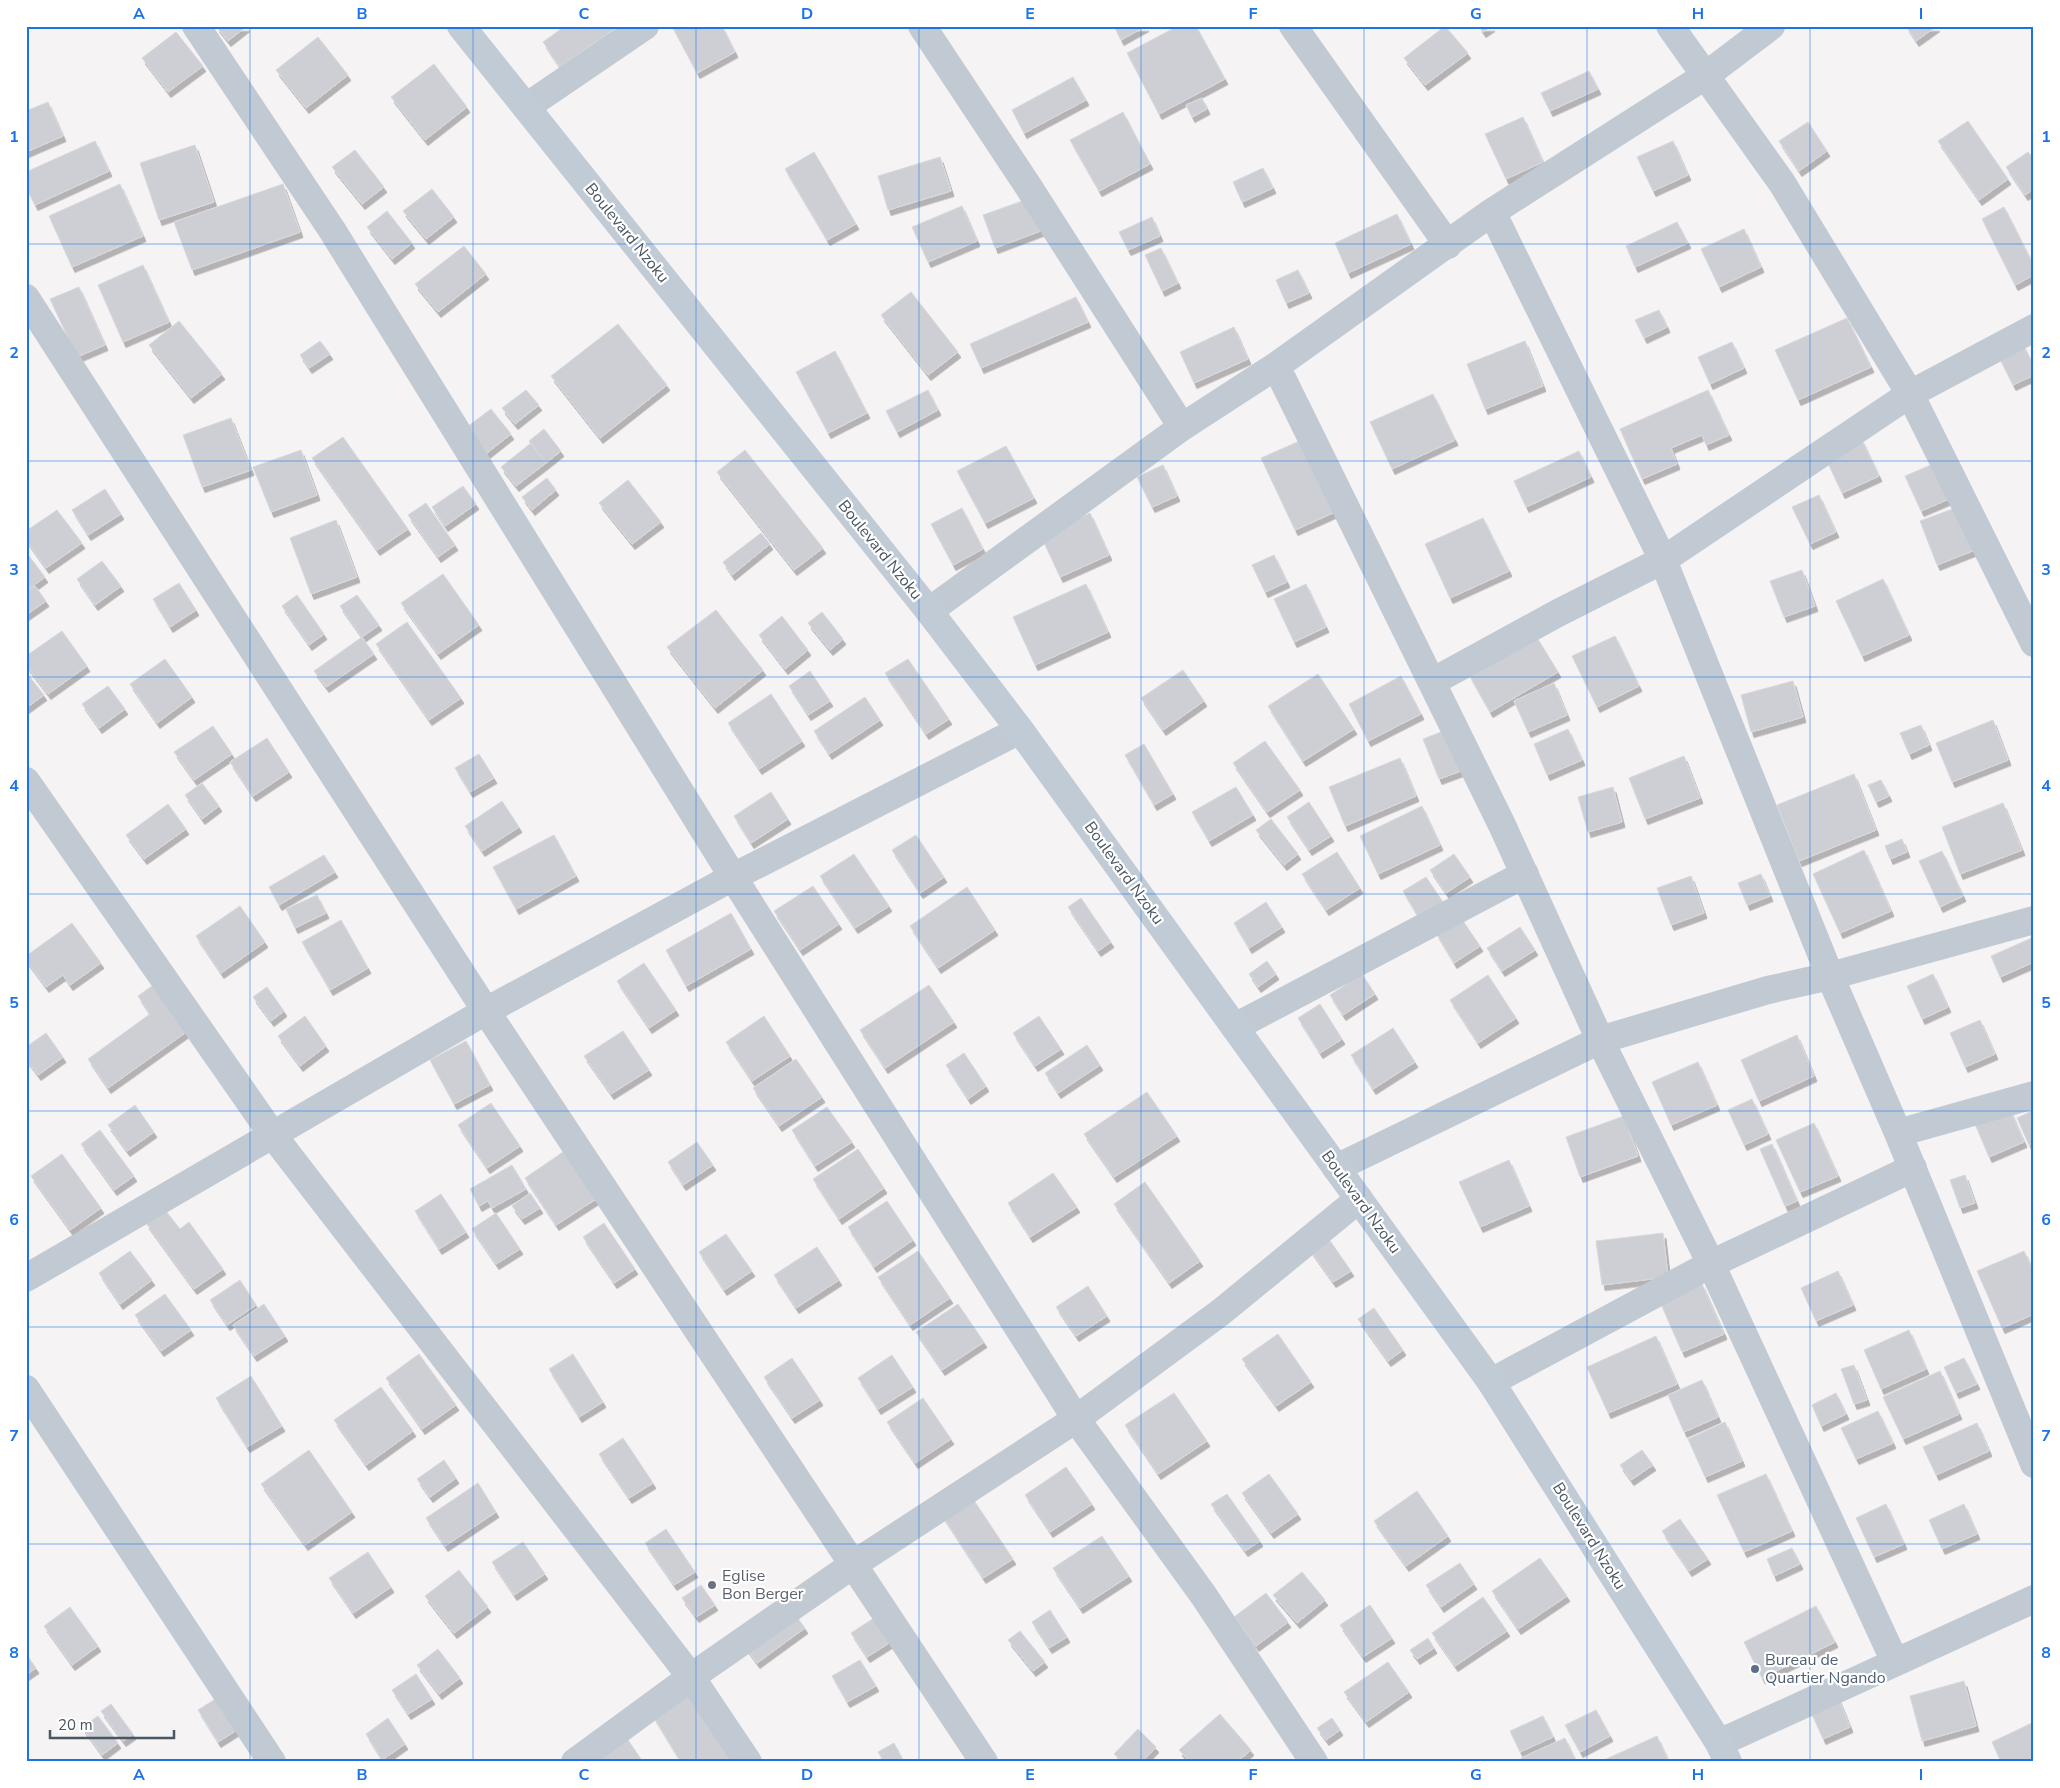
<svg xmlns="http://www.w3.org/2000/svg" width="2060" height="1788" font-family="'Nunito Sans',sans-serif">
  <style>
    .building { fill: #cdcfd5; stroke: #d7d9de; filter: url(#shadow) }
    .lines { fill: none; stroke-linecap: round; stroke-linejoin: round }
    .street { stroke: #c1cad2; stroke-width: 28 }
    .secondary { stroke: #c1cbd6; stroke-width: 28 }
    .grid { fill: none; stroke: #1a73e8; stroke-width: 1; stroke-opacity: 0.55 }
    .worship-dot { fill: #6b7280; stroke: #fff; stroke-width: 2 }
    .service-dot { fill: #5c6f8a; stroke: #fff; stroke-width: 2 }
    .labels { text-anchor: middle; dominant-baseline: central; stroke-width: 4.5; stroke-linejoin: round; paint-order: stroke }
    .street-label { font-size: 16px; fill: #4a5661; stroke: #fff }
    .worship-label { font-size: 16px; fill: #5b616d; stroke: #fff; text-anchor: start }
    .service-label { font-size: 16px; fill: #4e5e75; stroke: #fff; text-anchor: start }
    .neatline { fill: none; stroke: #1a73e8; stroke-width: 2 }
    .grid-label { font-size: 16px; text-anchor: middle; font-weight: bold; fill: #1a73e8 }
  </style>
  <defs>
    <filter id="shadow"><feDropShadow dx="3" dy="5.5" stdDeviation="0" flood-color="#0004"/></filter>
  </defs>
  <rect width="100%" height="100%" fill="#f5f3f3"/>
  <path class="building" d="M216 26H247L228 41Z
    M565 26H619L560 67 543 42Z
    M672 26H722L735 52 697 73Z
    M1114 26H1146L1121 40Z
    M1178 26H1196L1225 79 1159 114 1127 53Z
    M1445 26 1468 53 1425 85 1404 58Z
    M1479 26H1492L1483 32Z
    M1906 26H1937L1916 41Z
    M176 32 203 66 168 92 142 58Z
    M318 37 348 75 306 108 276 70Z
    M434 64 467 107 425 140 391 97Z
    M1589 71 1598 89 1550 111 1541 93Z
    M1073 77 1086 100 1024 133 1012 110Z
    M1202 98 1207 109 1192 117 1186 105Z
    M48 102 63 136 26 152V111Z
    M1123 112 1150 164 1099 191 1070 140Z
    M1523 117 1543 162 1506 179 1485 134Z
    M1968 121 2008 179 1979 200 1938 141Z
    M1808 122 1827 151 1799 171 1779 141Z
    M95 141 109 171 35 205 26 187V172Z
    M1673 141 1688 175 1653 191 1637 157Z
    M195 145 214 202 159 220 140 163Z
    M355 150 384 187 362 204 332 167Z
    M814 152 856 224 827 240 785 169Z
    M2028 152 2034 159V189L2025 195 2006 167Z
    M940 157 951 191 888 210 878 176Z
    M1263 168 1273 188 1242 202 1233 182Z
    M120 184 143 236 72 267 49 216Z
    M283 184 300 232 192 270 174 222Z
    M432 189 454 217 426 239 403 211Z
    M1031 198 1043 230 995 248 983 215Z
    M962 206 977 241 928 262 912 227Z
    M2004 207 2034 266V275L2015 285 1982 219Z
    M387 211 412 243 392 259 367 227Z
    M1397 214 1411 244 1348 273 1335 243Z
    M1152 217 1160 236 1128 250 1119 232Z
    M1677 222 1688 243 1635 267 1626 246Z
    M1744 229 1761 267 1719 287 1701 249Z
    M464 246 486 274 438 312 415 284Z
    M1161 248 1178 283 1162 291 1145 255Z
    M143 265 169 322 123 342 98 285Z
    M1298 270 1309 293 1286 303 1276 280Z
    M79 287 105 345 77 357 50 299Z
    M911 292 958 352 928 375 881 315Z
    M1076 297 1088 322 981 368 970 344Z
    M1659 310 1667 327 1644 338 1635 320Z
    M1847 318 1871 367 1798 400 1775 350Z
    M179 321 222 374 191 398 149 345Z
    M618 324 667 385 600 438 551 376Z
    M1234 327 1248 359 1194 383 1180 352Z
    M320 341 330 354 309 368 300 355Z
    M1525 341 1543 386 1485 409 1467 364Z
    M1732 342 1744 368 1710 384 1698 357Z
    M2022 343 2034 366V375L2013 385 1998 355Z
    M835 351 867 413 828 433 796 372Z
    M526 390 539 405 515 424 502 408Z
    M928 390 938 410 897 432 886 411Z
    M1708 390 1729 435 1706 445 1702 435 1671 448 1677 464 1642 479 1620 429Z
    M1433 394 1455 440 1392 469 1370 422Z
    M491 409 511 434 487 453 467 427Z
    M231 418 251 470 202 487 183 435Z
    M544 429 561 451 546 463 529 441Z
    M343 437 408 529 377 550 312 458Z
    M1861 438 1879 476 1842 493 1824 455Z
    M1302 440 1335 512 1295 530 1261 458Z
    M531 443 546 463 516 486 501 467Z
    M1006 446 1034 498 985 523 957 471Z
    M301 450 317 495 271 512 253 467Z
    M745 450 823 548 794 570 717 472Z
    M1579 451 1591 477 1526 507 1514 481Z
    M1933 464 1949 499 1921 511 1905 476Z
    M1163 465 1177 496 1152 507 1137 477Z
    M547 478 556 490 532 510 522 497Z
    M628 480 661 522 632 544 599 503Z
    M463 486 476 504 445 526 432 507Z
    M105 489 121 514 88 535 72 510Z
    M1819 495 1836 532 1810 544 1792 507Z
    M426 503 455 545 438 557 408 515Z
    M1958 507 1975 550 1937 565 1920 521Z
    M962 508 983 549 953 565 931 524Z
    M57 510 82 543 46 568 26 540V531Z
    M1090 513 1109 555 1060 577 1041 536Z
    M1483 518 1509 571 1450 598 1425 544Z
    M336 520 357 577 311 594 290 538Z
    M761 533 770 544 732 575 723 562Z
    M26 552 45 577 26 591Z
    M1274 555 1287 582 1265 592 1252 565Z
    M102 561 121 586 95 605 77 579Z
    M1802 570 1815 606 1784 617 1770 581Z
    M443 574 479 625 438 654 401 603Z
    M1883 579 1909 635 1862 656 1836 601Z
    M179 583 196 610 170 627 153 599Z
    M1086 584 1108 632 1035 665 1013 617Z
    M1306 584 1326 627 1294 642 1274 599Z
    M35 586 46 601 26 615V593Z
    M297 595 324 634 309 645 282 606Z
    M357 595 379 625 362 637 340 606Z
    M716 610 763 670 715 708 667 647Z
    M822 612 843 639 830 650 808 623Z
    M782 616 808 650 785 669 759 635Z
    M407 622 461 698 429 720 376 644Z
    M62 631 87 666 48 694 26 665V656Z
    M1536 636 1558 672 1490 712 1469 675Z
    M1615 636 1639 686 1597 707 1572 656Z
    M362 637 374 654 326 687 314 671Z
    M165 659 192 697 157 723 130 684Z
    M908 659 949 719 926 734 885 673Z
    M1183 670 1204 701 1163 730 1141 698Z
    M810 671 830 701 808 715 789 686Z
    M26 672 44 695 26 708Z
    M1318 674 1354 729 1303 761 1268 706Z
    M1401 676 1421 714 1368 741 1349 704Z
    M1793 681 1803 717 1751 732 1741 695Z
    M1554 683 1567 715 1528 732 1514 701Z
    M108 686 125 709 99 728 82 704Z
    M771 694 802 741 759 769 728 723Z
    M865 697 880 720 829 754 814 731Z
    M1993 720 2008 760 1952 782 1936 743Z
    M1921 725 1929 745 1909 754 1900 733Z
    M213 726 232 754 194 780 174 752Z
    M1451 728 1466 769 1439 779 1423 739Z
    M1568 729 1582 760 1547 775 1534 744Z
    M267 738 289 772 253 796 230 762Z
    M1265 741 1300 790 1267 812 1233 763Z
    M1144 744 1173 794 1154 805 1125 755Z
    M479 754 494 778 470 792 455 768Z
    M1684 756 1700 798 1645 819 1629 778Z
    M1400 758 1416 796 1345 826 1329 787Z
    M1854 774 1876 830 1799 861 1777 805Z
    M1881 780 1889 796 1876 802 1868 785Z
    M202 783 219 806 202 819 185 795Z
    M1236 787 1253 815 1209 841 1192 812Z
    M1613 787 1622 822 1588 832 1578 797Z
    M771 792 788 819 751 843 734 816Z
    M502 801 519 827 482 851 465 826Z
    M1309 802 1331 836 1309 850 1287 817Z
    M2003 803 2022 850 1960 874 1942 827Z
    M168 804 186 829 144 859 126 835Z
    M1422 806 1440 845 1378 874 1360 836Z
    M1271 819 1298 854 1284 865 1256 830Z
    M554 835 576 876 516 909 493 867Z
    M916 835 944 877 920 893 892 850Z
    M1902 839 1907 852 1890 859 1885 846Z
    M1864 850 1891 911 1840 933 1813 874Z
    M1942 851 1963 896 1940 907 1919 861Z
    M1337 852 1360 888 1326 910 1302 874Z
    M854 854 889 906 855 928 820 876Z
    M1454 854 1470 877 1446 893 1430 870Z
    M324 855 335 872 279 905 269 887Z
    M1761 874 1770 896 1747 905 1738 883Z
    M1691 876 1704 913 1671 925 1657 888Z
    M1426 877 1443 902 1419 918 1403 891Z
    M813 886 839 924 800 950 774 911Z
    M967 887 995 930 938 968 910 926Z
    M317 895 326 913 295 928 286 909Z
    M1081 898 1111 942 1098 951 1068 907Z
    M1266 902 1282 927 1249 948 1234 923Z
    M240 906 265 942 221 973 196 936Z
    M731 913 751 949 686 986 666 950Z
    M1461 918 1480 946 1454 963 1436 933Z
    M341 920 368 968 330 990 302 942Z
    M72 923 101 963 70 985 63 975 46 987 26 960V956Z
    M1520 927 1535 950 1502 971 1487 948Z
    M2034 937V962L2000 977 1991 956Z
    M1267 961 1276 974 1258 987 1249 974Z
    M644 963 676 1010 649 1028 617 981Z
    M1362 974 1375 994 1343 1015 1330 995Z
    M1933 974 1948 1007 1922 1019 1907 986Z
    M1488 975 1516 1018 1478 1043 1450 1000Z
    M156 983 189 1030 108 1088 88 1059 150 1014 138 996Z
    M929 985 954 1022 885 1068 860 1030Z
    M267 987 284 1011 271 1021 253 997Z
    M1320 1004 1342 1039 1320 1053 1298 1018Z
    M305 1016 326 1046 300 1066 278 1036Z
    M764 1016 790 1056 752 1081 726 1042Z
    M1039 1016 1061 1049 1035 1066 1013 1033Z
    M1980 1020 1995 1054 1965 1067 1950 1033Z
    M1393 1028 1415 1062 1373 1089 1351 1055Z
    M623 1031 649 1070 611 1094 584 1056Z
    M46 1033 63 1057 38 1075 26 1059V1047Z
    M1797 1035 1814 1076 1759 1101 1741 1060Z
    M466 1041 490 1085 454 1104 430 1060Z
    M1087 1045 1100 1065 1058 1093 1045 1073Z
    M964 1053 986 1086 968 1099 946 1065Z
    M796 1059 822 1097 779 1126 753 1088Z
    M1698 1062 1717 1105 1671 1125 1652 1082Z
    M1147 1092 1177 1136 1114 1177 1084 1134Z
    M1752 1099 1768 1134 1744 1145 1728 1110Z
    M491 1103 520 1146 487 1168 458 1125Z
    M135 1105 154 1132 127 1151 108 1125Z
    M827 1107 852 1142 815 1166 792 1130Z
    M2010 1110 2024 1142 1989 1157 1975 1124Z
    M2034 1110V1143L2029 1145 2017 1118Z
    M1624 1116 1638 1156 1580 1177 1566 1137Z
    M1814 1123 1838 1176 1800 1192 1776 1140Z
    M100 1130 134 1176 114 1190 81 1144Z
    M697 1142 713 1165 683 1185 668 1162Z
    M1772 1144 1797 1201 1785 1206 1760 1149Z
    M858 1149 884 1188 839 1219 813 1179Z
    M563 1152 596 1199 556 1225 525 1178Z
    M62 1154 101 1208 70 1230 31 1176Z
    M1509 1160 1529 1206 1480 1227 1459 1182Z
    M512 1165 526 1189 492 1208 488 1201 479 1206 470 1189Z
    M1053 1173 1077 1207 1030 1237 1008 1203Z
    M1965 1175 1975 1203 1960 1208 1950 1180Z
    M1145 1182 1200 1261 1169 1283 1114 1204Z
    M530 1193 540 1208 522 1219 512 1206Z
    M441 1194 466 1232 439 1249 415 1211Z
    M887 1201 913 1240 874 1267 848 1227Z
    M165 1210 180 1229 189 1222 223 1269 194 1289 146 1223Z
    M496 1213 520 1249 496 1264 472 1229Z
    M604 1223 635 1269 614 1283 583 1237Z
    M1324 1232 1351 1271 1333 1282 1306 1244Z
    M1663 1233 1668 1277 1602 1285 1596 1241Z
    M726 1234 752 1271 724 1290 699 1252Z
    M817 1247 839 1280 796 1308 774 1275Z
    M130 1251 152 1280 120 1304 99 1273Z
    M918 1251 950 1298 910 1325 878 1277Z
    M2024 1251 2034 1273V1314L2002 1328 1977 1271Z
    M1838 1271 1853 1305 1816 1321 1801 1288Z
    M240 1280 256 1305 227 1325 210 1300Z
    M1702 1284 1724 1334 1682 1352 1660 1302Z
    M1088 1286 1107 1316 1076 1336 1056 1307Z
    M165 1294 191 1330 161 1351 135 1315Z
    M264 1304 285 1336 254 1356 233 1325Z
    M958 1304 984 1342 942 1370 916 1332Z
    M1374 1308 1403 1350 1388 1361 1358 1319Z
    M1909 1330 1926 1369 1881 1389 1864 1350Z
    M1278 1334 1311 1382 1276 1406 1242 1359Z
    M1656 1336 1677 1384 1608 1413 1587 1367Z
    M419 1354 456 1405 422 1429 386 1378Z
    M573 1354 603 1402 579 1417 549 1369Z
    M892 1355 913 1387 878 1409 858 1378Z
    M792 1358 820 1400 792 1418 764 1377Z
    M1964 1358 1977 1384 1956 1393 1944 1367Z
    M1854 1365 1867 1400 1854 1404 1841 1369Z
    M1940 1371 1959 1414 1903 1439 1883 1397Z
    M251 1376 282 1426 247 1447 216 1398Z
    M1702 1380 1718 1417 1684 1432 1668 1395Z
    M381 1387 413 1431 366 1465 334 1420Z
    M1174 1393 1207 1441 1158 1474 1125 1425Z
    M1836 1393 1846 1414 1821 1426 1812 1405Z
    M923 1398 951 1439 915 1463 887 1422Z
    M1878 1411 1893 1443 1856 1459 1841 1428Z
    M1725 1422 1742 1461 1705 1477 1688 1439Z
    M1977 1423 1989 1451 1936 1475 1923 1447Z
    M623 1438 653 1483 629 1498 599 1454Z
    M309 1450 352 1512 305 1545 261 1484Z
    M1642 1450 1653 1465 1631 1480 1620 1465Z
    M444 1460 456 1478 430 1497 417 1479Z
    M1066 1467 1092 1504 1050 1532 1025 1495Z
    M1269 1474 1298 1514 1271 1533 1242 1493Z
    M1766 1474 1792 1531 1744 1552 1717 1495Z
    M478 1483 496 1512 445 1546 426 1518Z
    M1417 1491 1448 1536 1406 1566 1374 1521Z
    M1227 1494 1260 1541 1245 1551 1211 1504Z
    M971 1496 1013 1559 983 1578 942 1515Z
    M1886 1504 1904 1544 1874 1557 1856 1518Z
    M1964 1504 1977 1534 1942 1549 1929 1520Z
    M1680 1519 1708 1559 1689 1571 1662 1531Z
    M666 1529 695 1572 674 1585 645 1543Z
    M1102 1536 1129 1576 1080 1608 1053 1568Z
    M523 1542 545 1574 514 1595 492 1562Z
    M1792 1548 1800 1564 1774 1576 1767 1559Z
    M368 1552 391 1587 353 1613 329 1578Z
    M1540 1558 1567 1596 1518 1629 1492 1591Z
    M1460 1563 1474 1584 1441 1607 1426 1585Z
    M459 1570 488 1607 454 1633 425 1596Z
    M1302 1572 1325 1600 1297 1623 1273 1595Z
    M701 1585 715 1605 696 1617 682 1598Z
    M1266 1593 1288 1622 1256 1646 1234 1617Z
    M1483 1597 1507 1631 1455 1666 1432 1633Z
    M1370 1605 1392 1638 1363 1657 1340 1625Z
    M1816 1606 1835 1642 1762 1678 1744 1642Z
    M70 1607 98 1646 72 1665 44 1626Z
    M791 1609 805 1628 757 1663 743 1644Z
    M1050 1610 1067 1637 1049 1648 1032 1622Z
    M877 1616 894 1640 867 1657 851 1633Z
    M1020 1631 1045 1662 1033 1671 1008 1640Z
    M1428 1638 1434 1648 1417 1659 1410 1650Z
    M438 1649 460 1678 439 1694 417 1665Z
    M26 1654 36 1668 26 1675Z
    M860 1660 876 1686 847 1702 832 1676Z
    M1388 1662 1409 1692 1366 1722 1344 1692Z
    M416 1674 432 1699 408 1714 392 1690Z
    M1964 1681 1976 1726 1922 1741 1910 1696Z
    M695 1690 740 1762H681L653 1716Z
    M220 1696 240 1728 218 1742 198 1710Z
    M1838 1697 1850 1727 1823 1739 1810 1710Z
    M111 1704 133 1734 123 1741 101 1711Z
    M1596 1710 1610 1736 1580 1752 1565 1725Z
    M1220 1714 1251 1750 1237 1762H1190L1179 1750Z
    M98 1716 118 1743 102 1755 82 1727Z
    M1543 1716 1553 1737 1520 1752 1510 1731Z
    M388 1718 405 1744 382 1760 366 1734Z
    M1332 1718 1340 1730 1326 1740 1317 1728Z
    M2034 1722V1762H2001L1992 1742Z
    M1138 1729 1156 1747 1142 1762H1123L1114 1754Z
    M1657 1736 1669 1762H1605L1604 1760Z
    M1565 1738 1576 1762H1523L1521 1758Z
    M628 1740 643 1762H595Z
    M894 1743 904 1762H884L878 1752Z"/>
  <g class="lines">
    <path class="street" d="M196 26 332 230 733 877 1076 1419 1204 1596 1314 1762
      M922 26 1028 186 1182 427
      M1293 26 1448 245
      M1670 26 1782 183 1910 394 2034 643
      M526 107 645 26
      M1492 212 1663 560 1830 976 1898 1133 2034 1464
      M26 298 486 1011 984 1762
      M1276 366 1502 825 1600 1040 1711 1264 1895 1662
      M929 611 1182 427 1276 366 1492 212 1705 76 1771 26
      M1432 682 1558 613 1663 560 1910 394 2034 328
      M26 781 272 1134 691 1677 748 1762
      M1235 1027 1525 874
      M1898 1133 2034 1095
      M1336 1168 1600 1040 1768 990 1830 976 2034 920
      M26 1278 486 1011 733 877 1020 730
      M1491 1382 1711 1264 1913 1168
      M26 1389 272 1762
      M1719 1743 2034 1599
      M575 1762 691 1677 854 1564 1076 1419 1221 1312 1359 1199"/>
    <path class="secondary" d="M461 26 929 611 1020 730 1491 1382 1719 1743 1728 1762"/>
  </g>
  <path class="grid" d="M250 26V1762M473 26V1762M696 26V1762M919 26V1762M1141 26V1762M1364 26V1762M1587 26V1762M1810 26V1762M26 244H2034M26 461H2034M26 677H2034M26 894H2034M26 1111H2034M26 1327H2034M26 1544H2034"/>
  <circle class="worship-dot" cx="712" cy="1585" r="5"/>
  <circle class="service-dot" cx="1755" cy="1669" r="5"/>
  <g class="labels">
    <g class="street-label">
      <text transform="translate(627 233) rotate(51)">Boulevard Nzoku</text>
      <text transform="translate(880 550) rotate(51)">Boulevard Nzoku</text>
      <text transform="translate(1124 873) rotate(54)">Boulevard Nzoku</text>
      <text transform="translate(1361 1202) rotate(54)">Boulevard Nzoku</text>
      <text transform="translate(1589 1536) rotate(58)">Boulevard Nzoku</text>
    </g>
    <g class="worship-label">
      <text x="722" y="1576">Eglise<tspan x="722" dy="18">Bon Berger</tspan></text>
    </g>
    <g class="service-label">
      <text x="1765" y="1660">Bureau de<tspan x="1765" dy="18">Quartier Ngando</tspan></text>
    </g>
  </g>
  <rect width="2060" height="1788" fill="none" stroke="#ffffff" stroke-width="55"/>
  <path d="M50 1730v8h124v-8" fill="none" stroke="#4a5661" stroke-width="2.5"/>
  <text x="58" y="1730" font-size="15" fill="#4a5661" stroke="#ffffff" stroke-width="4" paint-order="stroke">20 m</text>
  <rect x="28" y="28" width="2004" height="1732" class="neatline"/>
  <g class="grid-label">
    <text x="139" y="19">A</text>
    <text x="362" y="19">B</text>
    <text x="584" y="19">C</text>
    <text x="807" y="19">D</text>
    <text x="1030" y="19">E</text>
    <text x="1253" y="19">F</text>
    <text x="1476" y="19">G</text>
    <text x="1698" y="19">H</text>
    <text x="1921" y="19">I</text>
    <text x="14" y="142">1</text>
    <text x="2046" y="142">1</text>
    <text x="14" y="358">2</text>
    <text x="2046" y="358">2</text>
    <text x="14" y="575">3</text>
    <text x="2046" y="575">3</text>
    <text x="14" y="791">4</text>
    <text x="2046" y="791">4</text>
    <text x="14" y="1008">5</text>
    <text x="2046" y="1008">5</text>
    <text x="14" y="1225">6</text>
    <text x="2046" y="1225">6</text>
    <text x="14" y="1441">7</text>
    <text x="2046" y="1441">7</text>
    <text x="14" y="1658">8</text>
    <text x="2046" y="1658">8</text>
    <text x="139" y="1780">A</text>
    <text x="362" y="1780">B</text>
    <text x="584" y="1780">C</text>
    <text x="807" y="1780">D</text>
    <text x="1030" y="1780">E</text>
    <text x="1253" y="1780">F</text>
    <text x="1476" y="1780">G</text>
    <text x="1698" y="1780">H</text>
    <text x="1921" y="1780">I</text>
  </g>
</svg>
